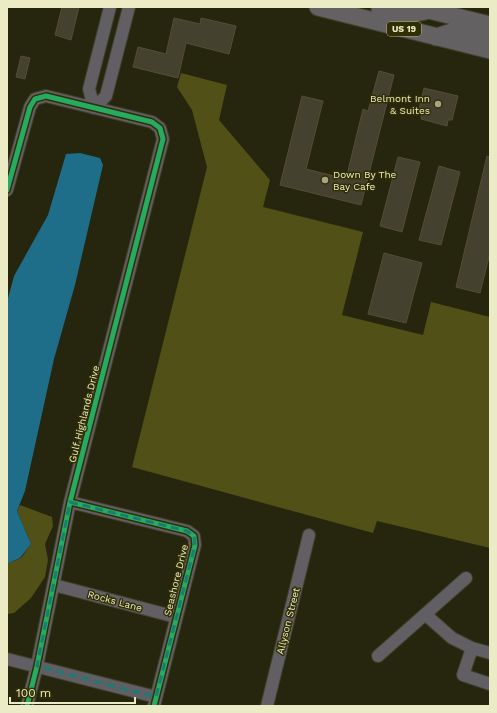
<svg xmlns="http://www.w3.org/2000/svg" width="497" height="713" font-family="'Work Sans',sans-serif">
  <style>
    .green { fill: #515016 }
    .water { fill: #1e6d89 }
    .building { fill: #44412e; stroke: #544e34 }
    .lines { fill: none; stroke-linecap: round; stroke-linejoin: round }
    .minor-casing { stroke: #403f29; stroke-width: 14 }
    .highway-casing { stroke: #403f29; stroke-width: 19 }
    .minor { stroke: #615f64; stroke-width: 12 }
    .highway { stroke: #636161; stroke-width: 17 }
    .cycleway-casing { stroke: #302f04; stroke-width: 8 }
    .cycleway { stroke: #26ab63; stroke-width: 5 }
    .marked { fill: none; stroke: #1a7c72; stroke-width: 3; stroke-dasharray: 8 5; stroke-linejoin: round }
    .poi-dot { fill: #a6a686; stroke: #302f04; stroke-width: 1.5 }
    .labels { text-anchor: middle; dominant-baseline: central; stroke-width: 3; stroke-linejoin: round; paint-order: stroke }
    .shield { fill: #302f04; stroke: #b3b38c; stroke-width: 1 }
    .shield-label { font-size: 9px; font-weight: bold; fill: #ebecc6 }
    .poi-label { font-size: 10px; fill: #ebecc6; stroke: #302f04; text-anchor: end }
    .street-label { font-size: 10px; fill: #ebecc6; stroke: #302f04 }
  </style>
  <rect width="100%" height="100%" fill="#26250e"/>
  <path class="green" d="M181 73 227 85 219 120 270 180 263 207 363 232 342 315 423 335 431 302 490 317V548L377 521 373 533 132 467 207 167 192 110 177 87Z
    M20 505 52 517 53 526 45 544 48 560 45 577 31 598 14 613 7 614V564L21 558 31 544 17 511Z"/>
  <path class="water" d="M80 153 100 158 103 165 75 285 54 359 25 491 17 511 31 544 20 558 7 564V302L14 276 48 215 66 154Z"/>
  <path class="building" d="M62 7H79L71 40 55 35Z
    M174 18 200 24 201 18 236 26 229 54 186 43 178 78 133 67 138 47 166 54Z
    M21 56 30 58 25 79 16 77Z
    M379 71 394 75 361 205 280 185 302 96 323 101 306 169 346 179 363 109 368 111Z
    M424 88 458 96 452 120H448L447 126 421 119 422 113H418Z
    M487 156 490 157V253L480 293 456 287Z
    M398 157 420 162 402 232 380 226Z
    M439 166 460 172 441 245 419 240Z
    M384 253 422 263 406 323 368 314Z"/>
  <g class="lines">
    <defs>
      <path id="minor" d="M94 108 106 96 129 7
        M94 108 89 89 110 7
        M7 190 30 107 35 99 46 96 152 122 160 128 163 139 70 502 37 666 27 706
        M70 502 187 531 194 536 195 545 154 706
        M54 585 176 617
        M426 615 452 638 472 648 490 653
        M472 648 463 675 490 684
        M378 656 466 578
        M7 659 156 697
        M267 706 309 535"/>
      <path id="highway" d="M318 7 490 50
        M416 7 490 25
        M380 10 403 16 430 10
        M436 37 458 30 490 38"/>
    </defs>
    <use href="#minor" class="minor-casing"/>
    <use href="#highway" class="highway-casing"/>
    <use href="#minor" class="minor"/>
    <use href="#highway" class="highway"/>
    <defs>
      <path id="cycleway" d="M7 190 30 107 35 99 46 96 152 122 160 128 163 139 70 502 37 666 27 706
        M70 502 187 531 194 536 195 545 154 706"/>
    </defs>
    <use href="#cycleway" class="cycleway-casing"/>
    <use href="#cycleway" class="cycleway"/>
  </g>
  <path class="marked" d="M70 502 187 531 194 536 195 545 156 697 37 666Z"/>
  <g class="poi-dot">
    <circle cx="438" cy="104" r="4"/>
    <circle cx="325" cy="180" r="4"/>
  </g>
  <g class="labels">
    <rect class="shield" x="387" y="22" width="34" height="14" rx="3"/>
    <g class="shield-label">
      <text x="404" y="29">US 19</text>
    </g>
    <g class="poi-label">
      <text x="430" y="98">Belmont Inn<tspan x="430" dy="12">&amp; Suites</tspan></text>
      <text x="333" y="174" text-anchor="start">Down By The<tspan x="333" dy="12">Bay Cafe</tspan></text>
    </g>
    <g class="street-label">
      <text transform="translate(84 414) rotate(-76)">Gulf Highlands Drive</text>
      <text transform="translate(176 580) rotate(-76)">Seashore Drive</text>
      <text transform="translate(115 601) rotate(15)">Rocks Lane</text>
      <text transform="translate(288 621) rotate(-76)">Allyson Street</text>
    </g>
  </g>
  <rect width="497" height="713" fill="none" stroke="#ebecc6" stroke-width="16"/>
  <path d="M10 697v6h125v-6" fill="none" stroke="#ebecc6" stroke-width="2"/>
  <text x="16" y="697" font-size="12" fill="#ebecc6" stroke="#302f04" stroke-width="3" paint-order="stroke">100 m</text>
</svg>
